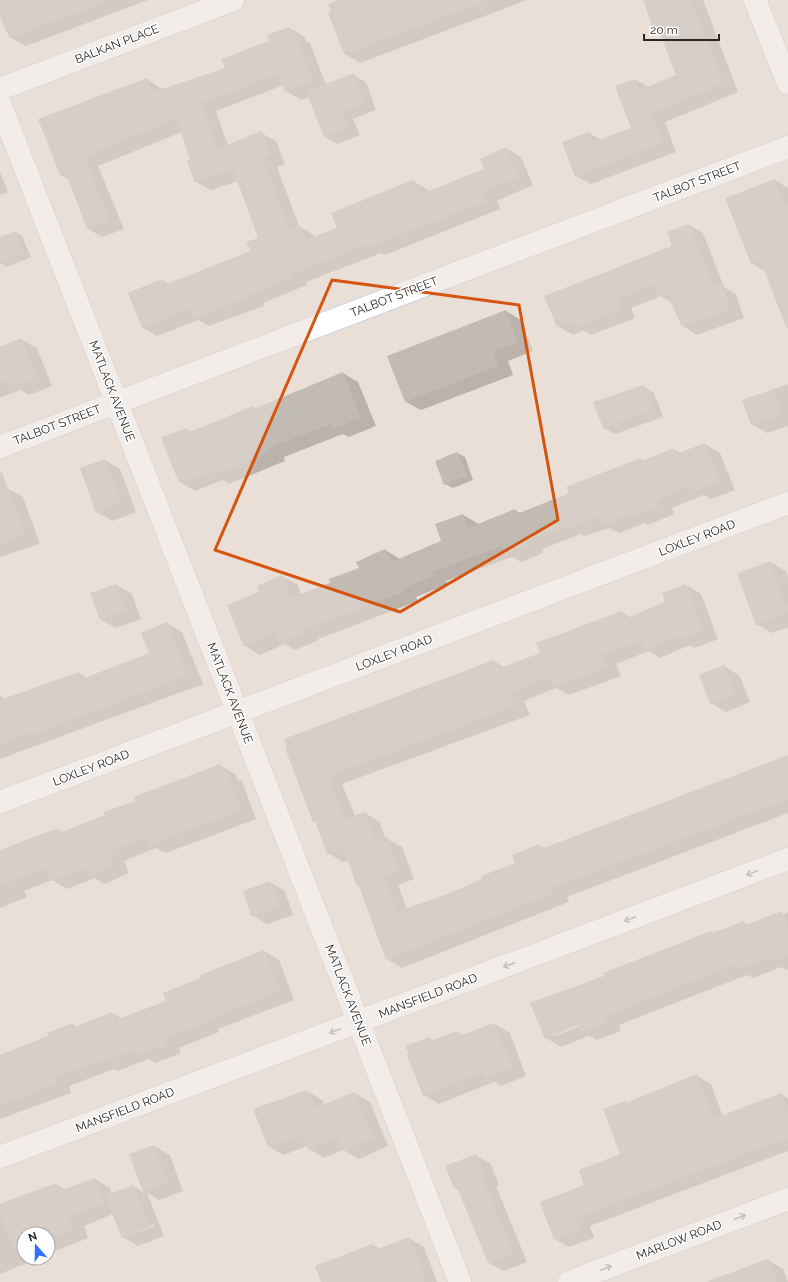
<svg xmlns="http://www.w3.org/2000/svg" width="788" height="1282" font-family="Raleway,sans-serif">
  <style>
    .shadow { fill: #0003; fill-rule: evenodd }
    .building { fill: #c1bbb3 }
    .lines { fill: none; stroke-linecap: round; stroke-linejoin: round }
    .minor-casing { stroke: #ccd3e1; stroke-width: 24 }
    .minor { stroke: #fff; stroke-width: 22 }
    .oneway { stroke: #9d9d9d }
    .marked { fill: none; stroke: #d5540f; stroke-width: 3; stroke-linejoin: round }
    .labels { text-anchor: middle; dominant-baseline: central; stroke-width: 3; stroke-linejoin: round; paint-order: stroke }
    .street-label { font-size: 12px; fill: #262626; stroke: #fff }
  </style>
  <rect width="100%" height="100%" fill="#eadfd7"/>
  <path class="shadow" d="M0 0H148L26 46 11 38 9 33 6 31 0 14Z
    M342 0H527L360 63 345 54 330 14Z
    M648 0H703L738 92 665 122 676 152 591 184 576 176 589 133 601 140 632 129 636 80 648 87 677 75 659 30 654 27Z
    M289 28 304 36 306 41 310 43 326 85 353 75 366 82 376 110 353 119 360 135 337 144 325 137 309 97 301 100 286 91 284 85 216 111 228 146 261 133 276 141 285 164 277 167 299 226 314 235 315 238 338 228 413 181 428 190 429 193 486 170 506 148 521 157 533 185 497 201 500 209 385 255 381 253 306 282 307 285 263 303 264 306 209 326 198 320 157 336 142 327 162 280 169 284 251 252 259 238 238 181 211 190 196 182 191 160 182 132 98 166 124 229 102 237 87 228 69 180 61 175 40 120 147 79 163 90 226 69 271 42Z
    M0 172 8 192 0 195Z
    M775 180 788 188V307L765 271 752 263Z
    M689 225 703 233 724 287 736 294 744 318 697 335 683 326 672 303 661 296 631 308 635 318 591 335 583 330 573 335 558 326 674 246Z
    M15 232 22 236 31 257 7 267 0 263V238Z
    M506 311 521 320 533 351 508 361 513 375 421 410 406 402Z
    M21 339 37 348 52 386 29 395 20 390 0 398V346L2 347Z
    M343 373 358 382 376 426 349 437 343 434 284 457 285 461 229 484 223 480 195 491 180 482 185 429 191 432 253 407 256 409Z
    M788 384V426L767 433 752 424 743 401Z
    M643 386 654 393 663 417 615 434 604 428 594 403Z
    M705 444 720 453 735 490 711 499 704 495 672 508 674 514 648 525 645 523 619 533 609 528 585 536 581 534 542 549 543 553 521 562 512 557 446 581 448 584 416 597 418 601 318 639 319 640 295 650 285 644 260 655 245 646 260 592 282 576 298 585 301 595 332 584 360 568 385 550 400 559 442 541 463 515 479 524 515 510 520 513 570 494 640 459 644 461 674 449 681 453Z
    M457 453 465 457 473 480 453 488 445 484Z
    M105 460 120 469 136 512 113 521 97 512Z
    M7 488 23 497 40 544 0 557V491Z
    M770 562 786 571 788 578V627L772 633 757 624Z
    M116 585 132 594 141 619 116 628 100 619Z
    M686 585 701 594 718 639 695 648 690 645 660 658 649 651 616 664 621 676 569 695 556 688 524 701 530 715 342 784 355 816 365 813 380 822 385 838 402 847 414 879 398 885 407 909 451 893 516 864 539 846 544 848 788 757V813L567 897 569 902 402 968 387 959 361 887 358 886 348 860 343 862 328 853 317 823 314 821 286 749 494 661 505 668 541 654 622 612 632 618 666 603Z
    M167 623 182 632 203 684 0 759V696L5 699 79 673 87 678 150 653Z
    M724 666 739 675 750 702 726 712 711 703Z
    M220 765 235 774 237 779 242 781 256 819 166 853 156 848 124 861 129 873 104 884 95 878 67 889 52 880 24 891 27 897 0 908V850L58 829 64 833Z
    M270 882 285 891 293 915 267 924 252 915Z
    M782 912 784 914 788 912V970L781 967 753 978 747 975 619 1025 621 1031 597 1040 589 1036 561 1047 546 1038 606 976 711 932 714 934 744 922 749 925ZM582 1023 583 1025 554 1036V1034Z
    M264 951 279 960 294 1000 218 1029 219 1032 179 1048 181 1053 155 1063 148 1059 118 1071 114 1069 69 1086 71 1093 0 1119V1055L49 1036 73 1024 77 1027 112 1013 122 1018 167 1001Z
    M494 1024 510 1033 526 1076 501 1086 494 1082 439 1104 424 1095 410 1055 429 1038 435 1041 457 1032 464 1036Z
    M697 1076 711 1084 723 1117 781 1094 788 1098V1151L590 1226 594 1238 569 1247 555 1239 585 1185 621 1155 625 1102 628 1104Z
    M307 1091 322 1100 325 1105 354 1093 370 1102 388 1146 359 1159 343 1150 324 1158 309 1149 307 1146 284 1155 268 1146Z
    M154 1146 170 1155 183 1191 159 1200 147 1193 164 1236 138 1246 123 1237 113 1214 84 1226 88 1238 48 1254V1234H24V1258H39L0 1274V1215L2 1214 0 1205 56 1184 66 1190 95 1179 110 1188 112 1194 133 1186 144 1193 131 1155ZM154 1224 155 1226 131 1235V1233Z
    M475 1155 491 1164 499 1185 496 1186 527 1262 504 1271 489 1263 459 1190 455 1188 447 1167Z
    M409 1238 424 1247 437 1282H322L372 1245 380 1249Z
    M768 1260 783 1269 788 1282H707Z"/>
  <path class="building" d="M0 0H104V2L10 38 0 17Z
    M339 0H483V2L344 54 328 13 331 12 328 4Z
    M643 0H691L724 83 651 114 662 143 575 177 562 142 589 132 593 142 631 128 615 86 636 79 640 90 676 75 657 26 653 28Z
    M289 27 292 34 295 33 313 81 285 92 278 74 202 103 217 149 261 131 270 155 263 158 288 229 299 225 305 240 337 228 331 213 413 180 419 195 484 169 480 159 506 147 519 177 482 192 486 201 369 247 368 244 291 274 293 277 249 294 250 297 193 318 190 309 142 328 128 293 162 279 164 285 250 251 246 242 258 238 233 169 195 183 187 161 190 160 177 119 124 140 84 157 109 220 87 229 66 173 60 175 38 119 147 78 153 92 225 68 221 59 269 41 267 35Z
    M354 73 365 103 342 112 348 128 324 137 306 92Z
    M775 179 788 212V328L787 329 760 260 751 264 725 198Z
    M689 224 713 287 721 284 730 309 682 327 667 293 659 296 655 285 617 299 621 310 576 327 573 320 557 327 544 296 672 246 667 232Z
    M15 231 24 253 0 263V237Z
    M506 310 518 342 493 352 498 366 405 402 387 356Z
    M21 338 37 377 13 387 10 380 0 384V347Z
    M343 372 361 418 333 429 331 424 269 448 270 452 213 476 211 471 179 483 161 438 186 428 187 433 253 406 254 409Z
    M643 385 652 410 603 428 593 402Z
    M773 389 782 414 751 425 742 400Z
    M705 443 720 482 695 491 693 485 657 500 659 506 632 517 631 514 603 525 600 517 569 528 568 525 527 541 529 544 505 554 502 546 432 572 433 576 402 589 403 592 304 630V632L279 642 275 633 244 647 227 605 259 592 257 586 282 575 291 598 330 583 329 579 359 568 356 562 385 549 391 562 441 541 435 524 463 514 468 528 515 509 517 514 569 493 566 487 640 458 641 461 674 448 676 454Z
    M457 452 467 476 444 485 435 461Z
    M105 459 121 503 96 513 80 468Z
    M2 472 25 535 0 545V473Z
    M770 561 788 613 756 625 737 574Z
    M116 584 126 610 100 620 90 593Z
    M686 584 703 631 679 640 678 636 644 650 641 640 602 655 606 667 553 687 549 677 510 693 515 706 328 776 344 819 365 812 375 841 387 837 399 871 384 876 397 912 450 893 482 879 481 876 515 863 512 855 539 844 541 849 788 755V799L552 888 554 893 386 960 359 886H357L343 848 327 854 315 821 313 822 285 748 287 747 284 739 494 660 497 668H500L540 653 536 643 622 611 625 619 665 602 662 593Z
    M167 622 188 675 66 722 33 734 32 732 0 744V700L79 672 82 679 149 653 141 633Z
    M724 665 735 694 710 704 699 675Z
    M220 764 224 772 227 771 241 810 150 845 147 837 109 852 115 865 88 875 85 868 51 881 46 868 0 886V850L58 828 60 833 105 815 104 812 135 801 134 797Z
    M270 881 279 907 251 916 243 891Z
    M782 911 788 927V956L772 962 769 957 737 970 735 965 604 1016 607 1022 581 1032 578 1025 545 1039 530 1003 604 976 603 973 711 931 712 933 744 921 746 925Z
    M264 950 280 991 204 1021 205 1023 165 1039 167 1045 139 1055 137 1049 102 1063 101 1060 54 1077 57 1084 0 1105V1055L48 1036 47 1033 73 1023 75 1027 112 1012 116 1020 166 1001 163 993 200 978V975Z
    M494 1023 512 1068 485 1078 483 1072 423 1096 407 1055 409 1054 405 1046 429 1037 431 1041 457 1031 460 1036Z
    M697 1074 713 1119 781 1093 788 1111V1138L576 1218 581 1230 554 1240 540 1202 584 1185 579 1170 620 1154 603 1109 625 1101 626 1103Z
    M307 1090 315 1108 354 1092 373 1138 343 1151 337 1138 308 1150 301 1134 268 1147 253 1109Z
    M154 1145 168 1182 143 1192 129 1154Z
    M476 1154 484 1177 482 1178 513 1253 488 1263 457 1187 454 1188 445 1166Z
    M95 1178 105 1203 69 1217 74 1229 48 1238V1234H24V1247L15 1250 0 1212V1204L56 1183 59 1191Z
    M133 1185 150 1227 122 1238 105 1196Z
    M409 1237 424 1275 422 1276 424 1282H321L315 1266 372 1244 375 1250Z
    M768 1259 777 1282H711V1280Z"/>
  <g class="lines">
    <defs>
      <path id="minor" d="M755 0 788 83
        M0 89 233 0
        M0 104 460 1282
        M0 447 788 147
        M0 802 788 503
        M0 1157 788 859
        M569 1282 788 1199"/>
    </defs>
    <use href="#minor" class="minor-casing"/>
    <use href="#minor" class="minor"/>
  </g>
  <defs><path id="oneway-shaft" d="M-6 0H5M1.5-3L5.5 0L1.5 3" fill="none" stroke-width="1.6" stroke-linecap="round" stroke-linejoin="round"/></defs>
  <g class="oneway">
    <use href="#oneway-shaft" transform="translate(752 873) rotate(159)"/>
    <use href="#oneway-shaft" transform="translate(630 919) rotate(159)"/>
    <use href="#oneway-shaft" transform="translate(509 965) rotate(159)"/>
    <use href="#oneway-shaft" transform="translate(335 1031) rotate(159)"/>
    <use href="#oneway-shaft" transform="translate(740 1217) rotate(-21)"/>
    <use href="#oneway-shaft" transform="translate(606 1268) rotate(-21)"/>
  </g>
  <path d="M0 0H788V1282H0ZM332 280 519 305 558 520 400 612 215 550Z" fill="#eadfd7" fill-opacity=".55" fill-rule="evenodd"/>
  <path class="marked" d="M332 280 519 305 558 520 400 612 215 550Z"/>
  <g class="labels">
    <g class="street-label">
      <text transform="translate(117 44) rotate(-21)">BALKAN PLACE</text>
      <text transform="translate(697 182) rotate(-21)">TALBOT STREET</text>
      <text transform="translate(394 297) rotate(-21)">TALBOT STREET</text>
      <text transform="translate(112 391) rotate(69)">MATLACK AVENUE</text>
      <text transform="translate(57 425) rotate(-21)">TALBOT STREET</text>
      <text transform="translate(697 538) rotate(-21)">LOXLEY ROAD</text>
      <text transform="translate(394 653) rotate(-21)">LOXLEY ROAD</text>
      <text transform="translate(230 693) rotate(69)">MATLACK AVENUE</text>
      <text transform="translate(91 768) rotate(-21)">LOXLEY ROAD</text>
      <text transform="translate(348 995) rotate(69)">MATLACK AVENUE</text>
      <text transform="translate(428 996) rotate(-21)">MANSFIELD ROAD</text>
      <text transform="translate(125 1110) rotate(-21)">MANSFIELD ROAD</text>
      <text transform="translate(679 1240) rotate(-21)">MARLOW ROAD</text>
    </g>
  </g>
  <g transform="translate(36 1246) rotate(340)"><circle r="19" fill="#ffffff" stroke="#a8a8a8"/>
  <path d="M0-3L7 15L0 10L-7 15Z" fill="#2f70ff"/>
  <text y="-6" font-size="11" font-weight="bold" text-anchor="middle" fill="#262626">N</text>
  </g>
  <path d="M644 34v6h75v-6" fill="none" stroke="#262626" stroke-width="2"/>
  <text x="650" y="34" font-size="12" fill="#262626" stroke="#ffffff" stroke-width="3" paint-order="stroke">20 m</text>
</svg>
